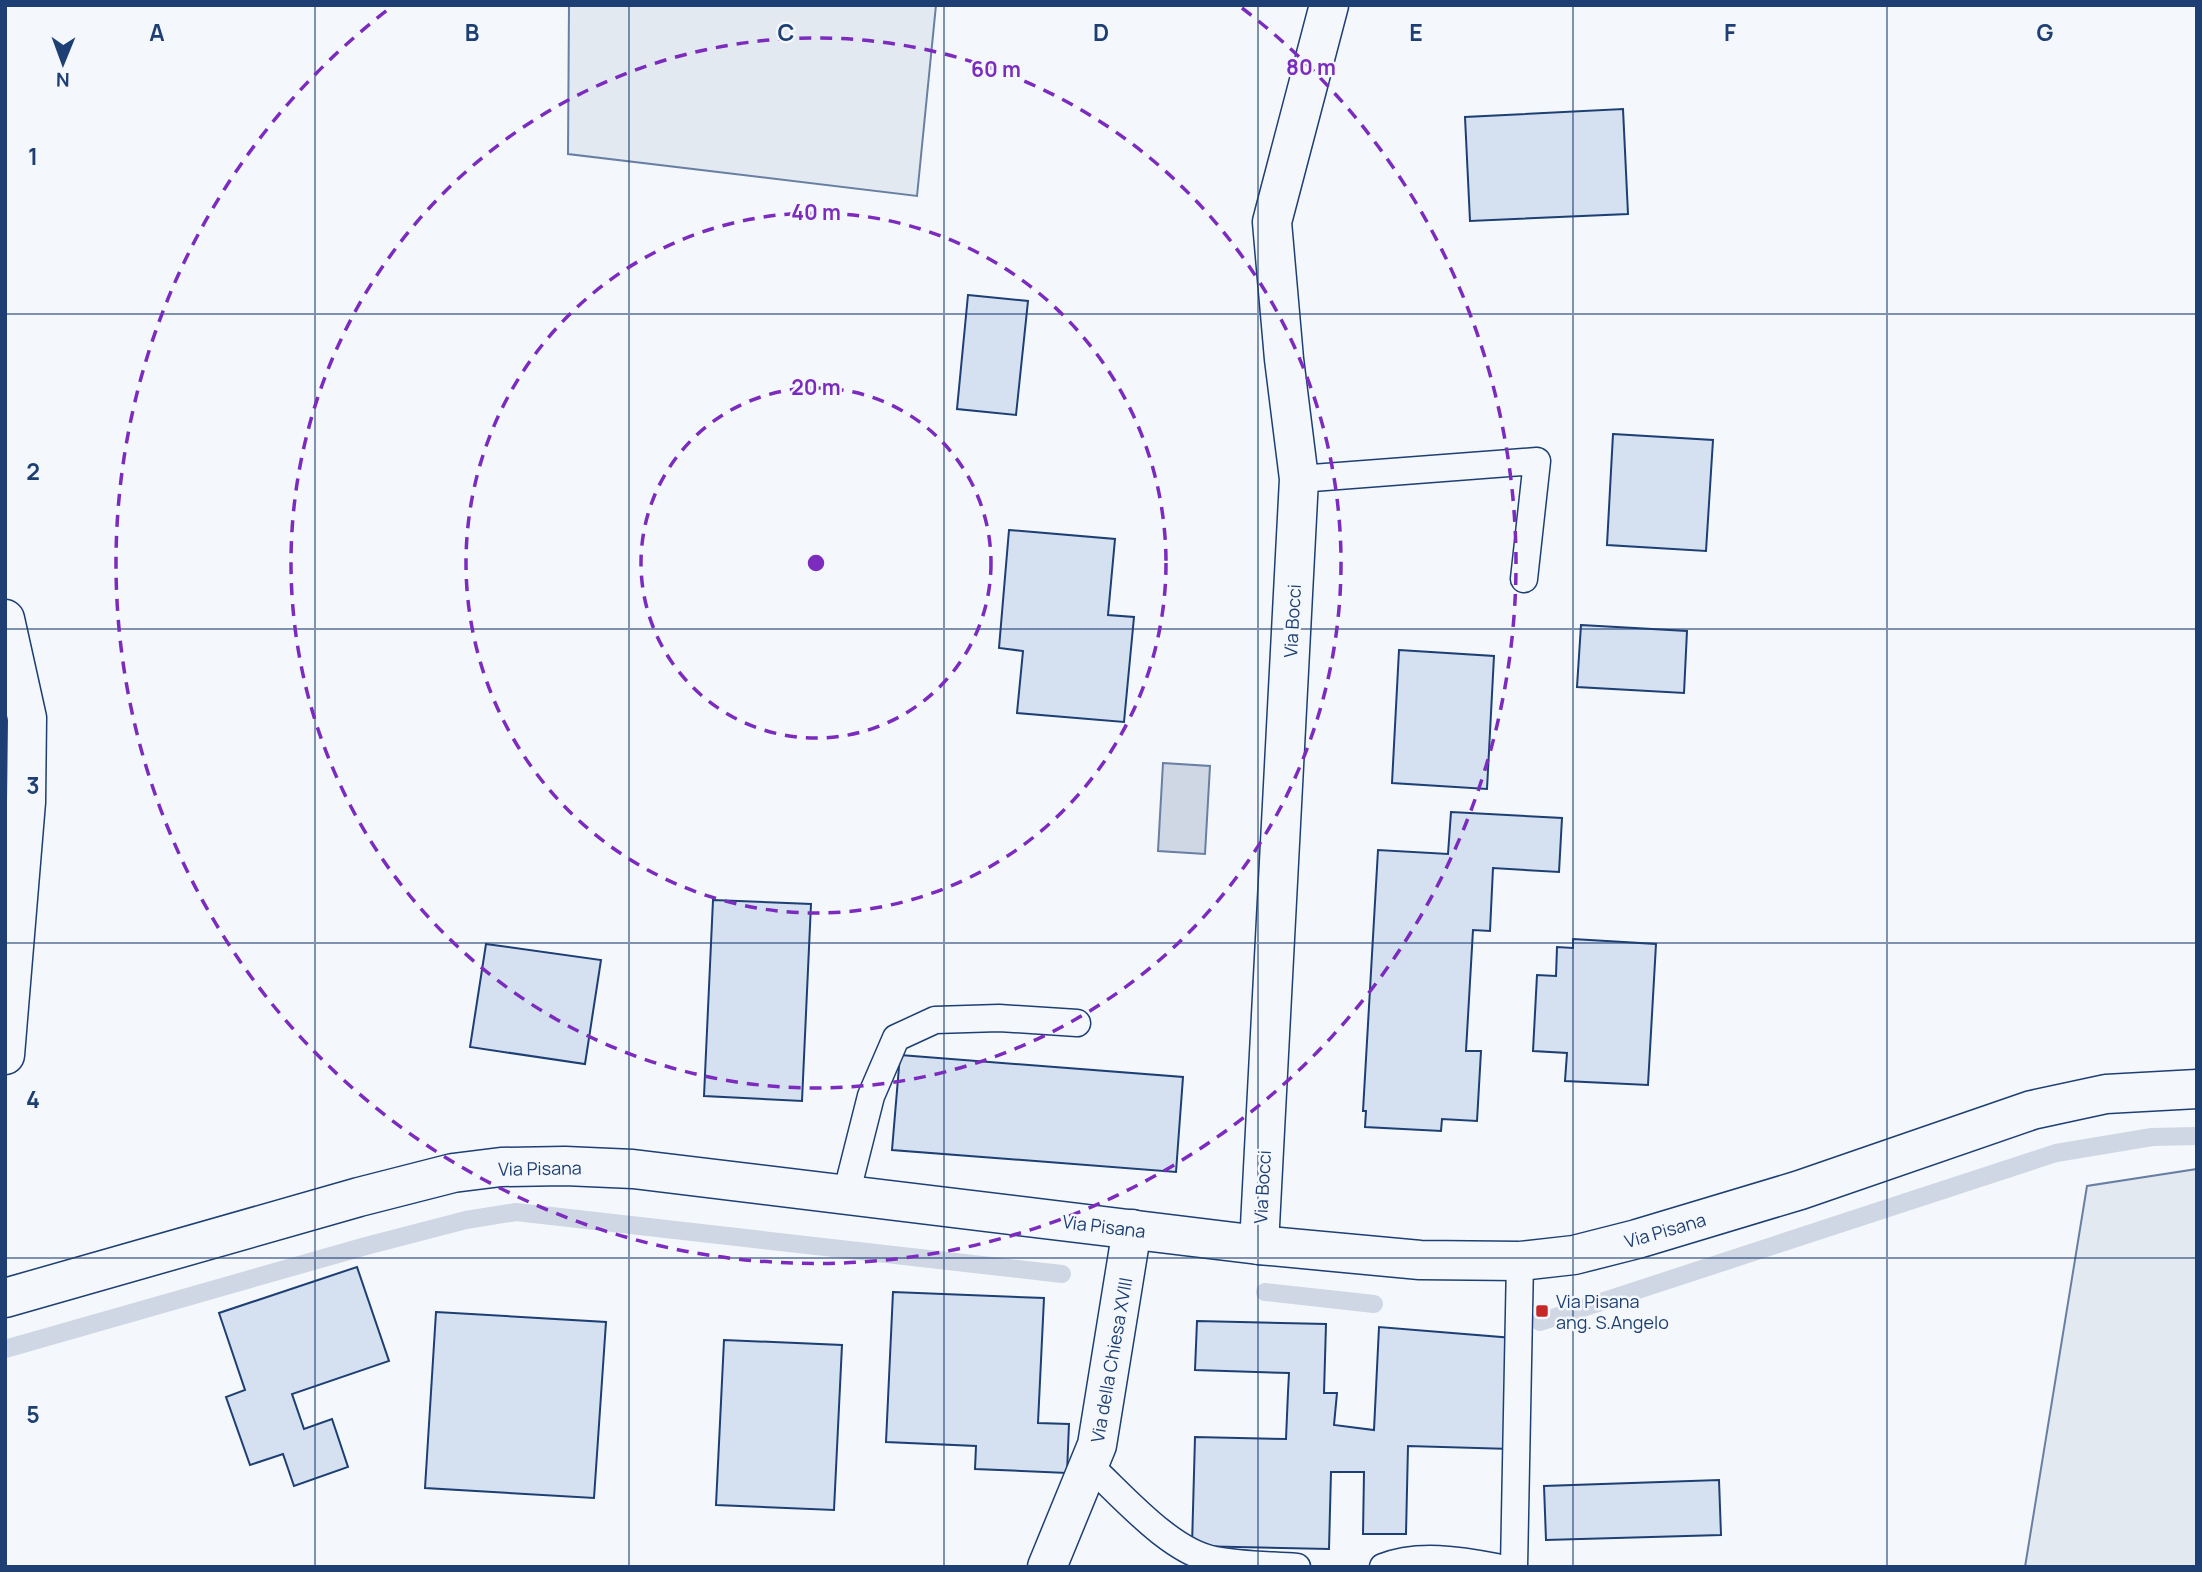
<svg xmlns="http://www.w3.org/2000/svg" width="2202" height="1572" font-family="Manrope,sans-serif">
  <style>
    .green { fill: #e3e9f0; stroke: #687fa3; stroke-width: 2 }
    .water { fill: #cfd7e4; stroke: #687fa3; stroke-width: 2 }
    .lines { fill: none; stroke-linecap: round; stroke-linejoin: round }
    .stream { stroke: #cfd7e4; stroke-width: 18 }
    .building { fill: #d5e0f0; stroke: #1d3f73; stroke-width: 2 }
    .lane-casing { stroke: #1d3f73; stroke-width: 29 }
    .street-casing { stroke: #1d3f73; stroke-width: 41 }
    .secondary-casing { stroke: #1d3f73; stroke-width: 41 }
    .lane { stroke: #f4f7fb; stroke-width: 26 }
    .street { stroke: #f4f7fb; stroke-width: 38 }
    .secondary { stroke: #f4f7fb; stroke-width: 38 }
    .grid { fill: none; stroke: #1d3f73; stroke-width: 2; stroke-opacity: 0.55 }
    .ring { fill: none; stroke: #7b2cbf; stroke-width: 3.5; stroke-dasharray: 12 9 }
    .poi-dot { fill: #c62828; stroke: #f4f7fb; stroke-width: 2.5 }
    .labels { text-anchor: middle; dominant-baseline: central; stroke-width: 5; stroke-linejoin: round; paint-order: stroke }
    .street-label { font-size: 18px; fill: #1d3f73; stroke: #f4f7fb }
    .poi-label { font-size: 18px; fill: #1d3f73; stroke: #f4f7fb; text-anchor: start }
    .grid-label { font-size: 23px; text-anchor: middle; font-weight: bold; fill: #1d3f73; stroke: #f4f7fb; stroke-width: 5; stroke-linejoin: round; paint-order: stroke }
    .centre { fill: #7b2cbf; stroke: #f4f7fb; stroke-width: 3.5 }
    .ring-label { font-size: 21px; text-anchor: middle; font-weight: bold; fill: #7b2cbf; stroke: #f4f7fb; stroke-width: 5; stroke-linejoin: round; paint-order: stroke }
  </style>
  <rect width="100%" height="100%" fill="#f4f7fb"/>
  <path class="green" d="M569 5H936L917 196 568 154Z
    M2197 1169V1567H2025L2087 1186Z"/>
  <path class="water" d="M1163 763 1210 766 1205 854 1158 851Z"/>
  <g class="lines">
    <path class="stream" d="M1265 1292 1374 1304
      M1540 1322 2056 1153 2152 1137 2197 1136
      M5 1349 366 1246 466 1220 516 1212 1062 1274"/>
  </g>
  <path class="building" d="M1623 109 1628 214 1470 221 1465 117Z
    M968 295 1028 301 1016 415 957 409Z
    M1613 434 1713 440 1706 551 1607 545Z
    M1009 530 1115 539 1108 615 1134 617 1124 722 1017 713 1023 651 999 648Z
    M1581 625 1687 631 1684 693 1577 687Z
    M1399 650 1494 656 1487 789 1392 783Z
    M1451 812 1562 818 1559 872 1493 868 1490 931 1473 930 1466 1051H1481L1477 1121 1442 1119 1441 1131 1365 1127 1366 1111H1363L1378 850 1448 854Z
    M713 900 811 904 802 1101 704 1096Z
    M1573 939 1656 944 1648 1085 1565 1081 1567 1053 1533 1051 1537 975 1556 976 1557 947 1573 948Z
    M486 944 601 960 585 1064 470 1047Z
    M900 1055 1183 1077 1176 1172 892 1150Z
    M357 1267 389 1361 292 1394 304 1429 332 1419 348 1467 294 1486 283 1454 250 1465 226 1397 245 1390 219 1313Z
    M893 1292 1044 1298 1038 1423 1069 1424 1067 1473 975 1469 976 1446 886 1442Z
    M436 1312 606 1322 594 1498 425 1488Z
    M1197 1321 1326 1324 1324 1393H1337L1334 1425 1374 1430 1379 1327 1513 1338 1511 1449 1408 1446 1406 1534H1363L1364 1472H1331L1329 1549 1192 1546 1195 1437 1286 1439 1288 1392 1289 1373 1195 1370Z
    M724 1340 842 1345 834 1510 716 1505Z
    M1719 1480 1721 1535 1546 1540 1544 1486Z"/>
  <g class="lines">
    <defs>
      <path id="lane" d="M1299 479 1537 461 1524 579
        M846 1195 871 1096 896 1038 935 1020 999 1018 1077 1023
        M1089 1465C1122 1495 1170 1552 1215 1560 1241 1565 1270 1565 1297 1567
        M1383 1567C1417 1553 1461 1560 1496 1567
        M1514 1567 1520 1261"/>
      <path id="street" d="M5 619 27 718 26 802 5 1055
        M1259 1245 1299 479 1284 359 1272 222 1329 5
        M1047 1567 1097 1445 1132 1229"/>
      <path id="secondary" d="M5 1298 359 1197 453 1173 501 1167 565 1166 633 1169 1259 1245 1420 1260 1520 1261 1574 1255 1637 1239 1800 1190 2032 1110 2106 1094 2197 1089"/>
    </defs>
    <use href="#lane" class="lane-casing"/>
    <use href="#street" class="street-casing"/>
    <use href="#secondary" class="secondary-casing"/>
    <use href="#lane" class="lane"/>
    <use href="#street" class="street"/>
    <use href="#secondary" class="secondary"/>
  </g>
  <path class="grid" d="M315 5V1567M629 5V1567M944 5V1567M1258 5V1567M1573 5V1567M1887 5V1567M5 314H2197M5 629H2197M5 943H2197M5 1258H2197"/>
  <g class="ring">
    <circle cx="816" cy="563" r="175"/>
    <circle cx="816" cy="563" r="350"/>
    <circle cx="816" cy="563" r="525"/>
    <path d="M1242 8A700 700 0 1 1 390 8"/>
  </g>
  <rect class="poi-dot" x="1535" y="1304" width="14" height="14" rx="3.5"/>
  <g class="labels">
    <g class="street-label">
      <text transform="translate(1292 621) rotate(-87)">Via Bocci</text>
      <text transform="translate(540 1168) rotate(-1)">Via Pisana</text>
      <text transform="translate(1262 1187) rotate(-87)">Via Bocci</text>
      <text transform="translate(1104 1226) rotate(7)">Via Pisana</text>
      <text transform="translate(1665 1230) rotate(-16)">Via Pisana</text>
      <text transform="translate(1111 1360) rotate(-80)">Via della Chiesa XVIII</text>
    </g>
    <g class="poi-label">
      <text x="1556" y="1301">Via Pisana<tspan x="1556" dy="21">ang. S.Angelo</tspan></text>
    </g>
  </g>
  <g class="grid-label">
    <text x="157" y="41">A</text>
    <text x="472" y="41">B</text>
    <text x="786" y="41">C</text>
    <text x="1101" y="41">D</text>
    <text x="1416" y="41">E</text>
    <text x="1730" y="41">F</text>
    <text x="2045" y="41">G</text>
    <text x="33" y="165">1</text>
    <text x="33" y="480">2</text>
    <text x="33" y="794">3</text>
    <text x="33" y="1108">4</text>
    <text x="33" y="1423">5</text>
  </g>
  <circle cx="816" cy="563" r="10" class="centre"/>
  <g class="ring-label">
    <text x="1311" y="75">80 m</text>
    <text x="996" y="77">60 m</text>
    <text x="816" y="220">40 m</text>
    <text x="816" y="395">20 m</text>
  </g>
  <rect width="2202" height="1572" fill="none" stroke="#1d3f73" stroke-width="14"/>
  <g transform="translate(63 63) rotate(181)" stroke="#f4f7fb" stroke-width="5" paint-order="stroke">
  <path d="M0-5L12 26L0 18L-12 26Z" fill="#1d3f73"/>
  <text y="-10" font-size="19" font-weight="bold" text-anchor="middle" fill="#1d3f73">N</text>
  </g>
</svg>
